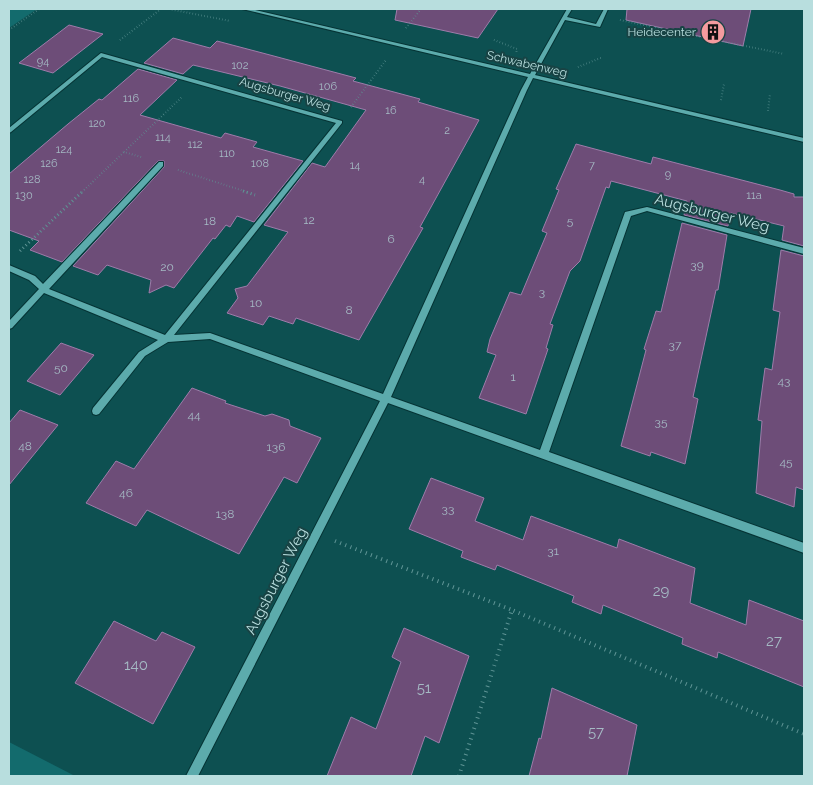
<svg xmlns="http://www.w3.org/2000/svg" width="813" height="785" font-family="Raleway,sans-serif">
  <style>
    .green { fill: #136b6d }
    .building { fill: #6d4d78; stroke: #9e7caa }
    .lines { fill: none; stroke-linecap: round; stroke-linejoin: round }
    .minor-casing { stroke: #053334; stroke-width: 2 }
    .path-far2 { stroke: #5f9495; stroke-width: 2; stroke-dasharray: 0.5 2.5; stroke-linecap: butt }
    .path-far1 { stroke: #5f9495; stroke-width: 3; stroke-dasharray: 1 3; stroke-linecap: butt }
    .path { stroke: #5f9495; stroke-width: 4; stroke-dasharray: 1 4.5; stroke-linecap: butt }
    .minor { fill: #5cabac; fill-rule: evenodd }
    .labels { text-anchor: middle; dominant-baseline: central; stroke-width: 4; stroke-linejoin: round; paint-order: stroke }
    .far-number-label { font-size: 11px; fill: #a5bac4 }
    .far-poi-label { font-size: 12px; fill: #b8dede; stroke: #184344; text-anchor: end }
    .far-street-label { font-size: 12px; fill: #b8dede; stroke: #184344 }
    .number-label { font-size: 12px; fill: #a5bac4 }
    .street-label { font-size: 15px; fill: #b8dede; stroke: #184344 }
    .near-number-label { font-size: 15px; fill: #a5bac4 }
  </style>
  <rect width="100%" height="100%" fill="#0d5051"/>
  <path class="green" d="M9 9H37L9 28Z
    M9 742 75 776H9Z"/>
  <path class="building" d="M397 9H498L478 38 395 20Z
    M627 9H751L743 46 626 20Z
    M69 25 103 34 53 73 19 63Z
    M173 38 210 48 217 41 270 55 356 78 353 81 420 99 418 102 479 120 420 227 423 228 359 340 296 318 293 324 269 316 263 325 227 313 238 298 235 289 247 286 288 232 264 225 312 163 325 167 366 110 280 86 193 65 183 74 144 63Z
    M138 69 177 80 140 115 221 138 225 133 257 142 253 147 303 161 254 222 237 216 230 227 226 225 215 239 213 238 174 288 166 285 149 293 151 280 107 265 98 275 73 266 164 167V161H158L62 262 30 250 39 241 9 230V174L68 124 99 99 102 100Z
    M576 144 651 164 653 157 780 190 794 194V197H804V246L782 240 784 226 731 213 728 226 684 215 687 201 611 181 609 188 606 187 580 261 570 271 550 324 553 325 546 348 548 349 526 414 479 398 496 355 487 352 490 339 510 292 521 295 547 233 542 231 559 190 556 189Z
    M682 223 727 235 718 290H716L693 397 698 399 685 464 651 452 650 456 621 446 646 350 644 349 656 311 661 312Z
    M781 250 804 256V490L796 487 794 507 756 493 762 421 758 420 765 368 772 370 780 312 773 310Z
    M61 343 94 355 60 395 27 381Z
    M192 388 226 401 225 403 265 416 272 414 289 420 290 426 321 438 297 483 284 477 239 554 147 510 136 526 86 503 116 461 134 469Z
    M20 410 58 425 9 485V423Z
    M431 478 484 498 475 521 523 540 531 516 617 548 619 539 695 568 690 603 746 625 749 600 804 621V687L718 652 717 658 682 644 683 638 603 605 601 614 572 602 574 596 497 565 495 570 461 557 463 551 409 529Z
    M114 621 156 641 162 632 195 647 153 724 75 683Z
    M404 628 469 656 439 743 425 736 411 776H327L351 717 376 729 401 662 392 657Z
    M552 688 637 725 627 776H529L539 738 541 739Z"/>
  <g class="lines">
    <defs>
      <path id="minor" d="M242 9H251L530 74 567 9H572L567 17 596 24 604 9H608L600 27 565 20 535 75 804 138V142L533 78 527 90 391 397 540 450 625 212 647 207 804 248V254L647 211 631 216 549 452 804 543V553L388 403 198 776H186L380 401 210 339 168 342 145 356 99 414 96 415 93 414 92 411 93 408 139 352 158 340 44 293 12 328 9 329V321L39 289 29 280 9 271V265L35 276 43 284 159 162H163V166L49 289 165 335 336 123 102 57 11 132 9 133V128L101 53 342 121V123L174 335 210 333 383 394 521 90 528 77Z"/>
    </defs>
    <use href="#minor" class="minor-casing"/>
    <path class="path-far2" d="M169 9 230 21
      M620 20 784 54
      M406 28 421 9
      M9 30 39 9
      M120 40 161 9
      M494 40 517 49 516 54
      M578 67 603 57
      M721 100 724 84
      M351 107 386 60
      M768 111 770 94
      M141 157 124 152 182 97
      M178 170 247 192
      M82 192 124 152"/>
    <path class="path-far1" d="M243 191 255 195
      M20 251 83 191"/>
    <path class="path" d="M335 541 512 610
      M459 776 512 610 804 734"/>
    <use href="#minor" class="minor"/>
  </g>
  <defs>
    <symbol id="building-disc" viewBox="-11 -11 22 22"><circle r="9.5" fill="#f49b9f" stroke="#184344"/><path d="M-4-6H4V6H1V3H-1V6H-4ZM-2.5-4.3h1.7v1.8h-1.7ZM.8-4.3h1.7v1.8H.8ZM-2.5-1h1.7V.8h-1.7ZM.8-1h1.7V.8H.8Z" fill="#111"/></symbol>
  </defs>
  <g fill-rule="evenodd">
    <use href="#building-disc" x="699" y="18" width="28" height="28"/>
  </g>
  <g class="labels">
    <g class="far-number-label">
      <text x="43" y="61">94</text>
      <text x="240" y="65">102</text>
      <text x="328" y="86">106</text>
      <text x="131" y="98">116</text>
      <text x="391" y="110">16</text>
      <text x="97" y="123">120</text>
      <text x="447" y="130">2</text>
      <text x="163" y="137">114</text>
      <text x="195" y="144">112</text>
      <text x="64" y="149">124</text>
      <text x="227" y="153">110</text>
      <text x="49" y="163">126</text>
      <text x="260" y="163">108</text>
      <text x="355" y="165">14</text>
      <text x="592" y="165">7</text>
      <text x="668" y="174">9</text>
      <text x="32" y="179">128</text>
      <text x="422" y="179">4</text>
      <text x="24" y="195">130</text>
      <text x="754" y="195">11a</text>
    </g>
    <g class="far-poi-label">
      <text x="696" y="32">Heidecenter</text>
    </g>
    <g class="far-street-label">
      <text transform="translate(527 64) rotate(13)">Schwabenweg</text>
      <text transform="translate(285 94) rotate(16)">Augsburger Weg</text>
    </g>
    <g class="number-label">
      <text x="309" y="220">12</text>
      <text x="210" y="221">18</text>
      <text x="570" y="221">5</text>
      <text x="391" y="239">6</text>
      <text x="697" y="265">39</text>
      <text x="167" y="267">20</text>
      <text x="542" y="292">3</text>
      <text x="256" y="303">10</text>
      <text x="349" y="310">8</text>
      <text x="675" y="345">37</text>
      <text x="61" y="368">50</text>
      <text x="513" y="377">1</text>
      <text x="784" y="381">43</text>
      <text x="194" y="415">44</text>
      <text x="661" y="422">35</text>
      <text x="25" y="446">48</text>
      <text x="276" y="447">136</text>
      <text x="786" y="462">45</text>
      <text x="126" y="493">46</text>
      <text x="448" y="509">33</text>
      <text x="225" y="514">138</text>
      <text x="553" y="551">31</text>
    </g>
    <g class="street-label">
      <text transform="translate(712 213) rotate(14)">Augsburger Weg</text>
      <text transform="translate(276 581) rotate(-63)">Augsburger Weg</text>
    </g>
    <g class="near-number-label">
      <text x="661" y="591">29</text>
      <text x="774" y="641">27</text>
      <text x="136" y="665">140</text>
      <text x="424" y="688">51</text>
      <text x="596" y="732">57</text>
    </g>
  </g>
  <rect width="813" height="785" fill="none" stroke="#b8dede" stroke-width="20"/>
</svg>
